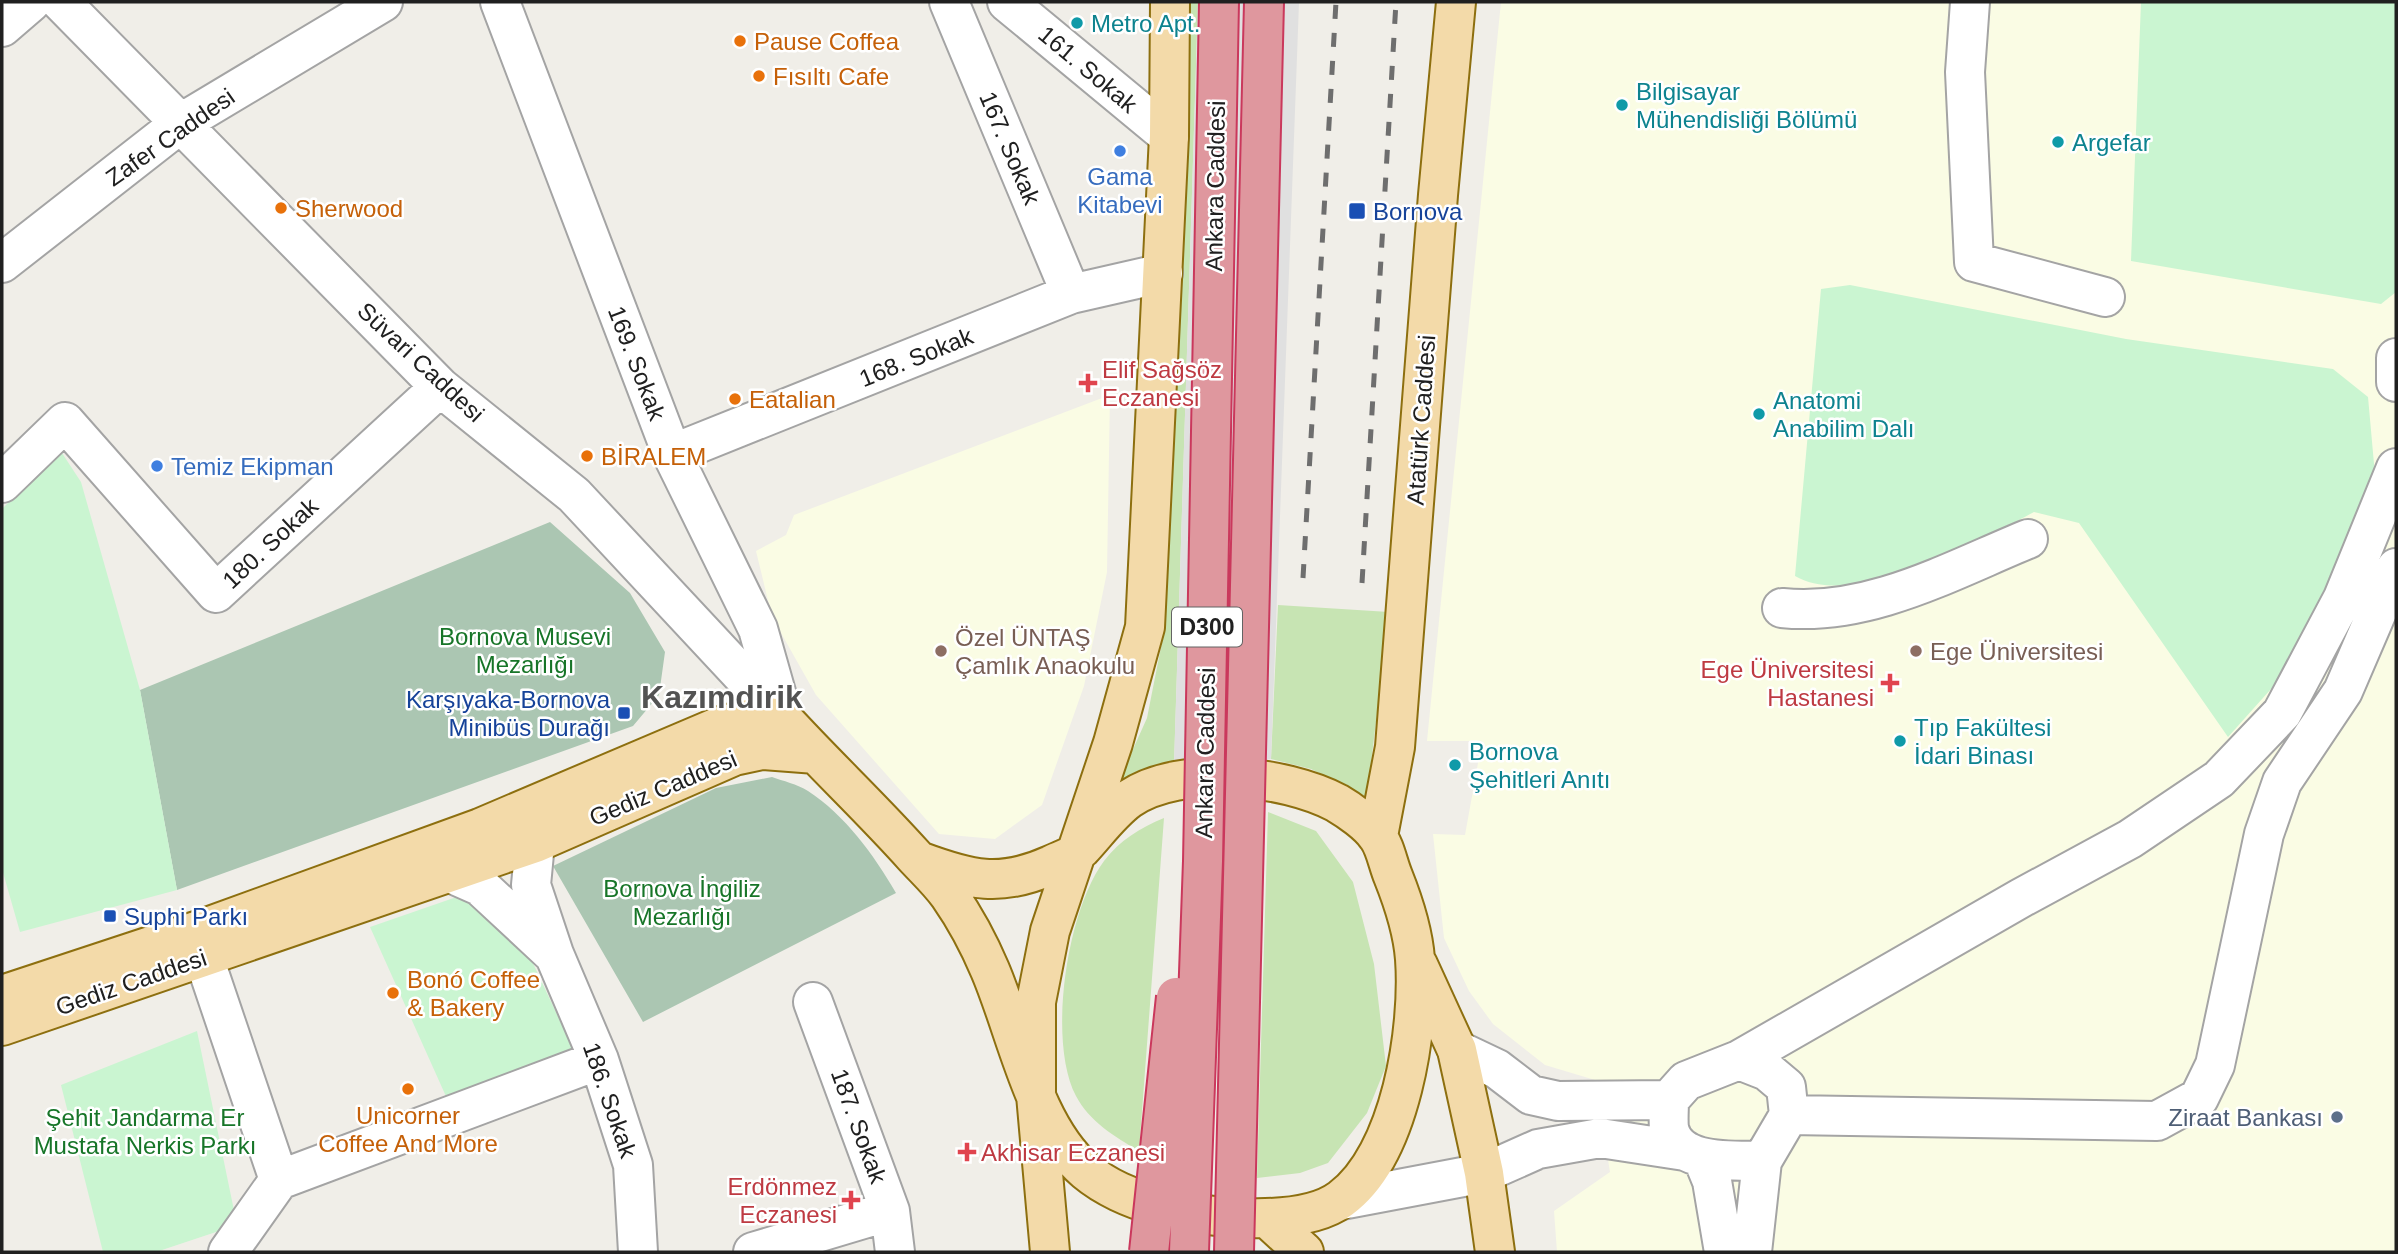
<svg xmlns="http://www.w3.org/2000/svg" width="2398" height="1254" font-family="Helvetica,sans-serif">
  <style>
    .education { fill: #fafce4 }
    .grass { fill: #c7e4b3 }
    .cemetery { fill: #abc6b2 }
    .park { fill: #caf5d1 }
    .parking { fill: #e0e0e0 }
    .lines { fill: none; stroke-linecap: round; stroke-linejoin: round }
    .minor-casing { stroke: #a4a4a4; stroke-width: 42 }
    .major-casing { stroke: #8d6f0f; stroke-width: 42 }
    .minor { stroke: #fff; stroke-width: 38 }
    .major { stroke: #f3daa9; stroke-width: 38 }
    .rail { stroke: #6e6e6e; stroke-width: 5; stroke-dasharray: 14 14; stroke-linecap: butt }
    .highway-bridge-casing { stroke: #ca385c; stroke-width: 42; stroke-linecap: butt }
    .highway-bridge { stroke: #df979e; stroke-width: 38 }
    .culture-dot { fill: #0f9aa8; stroke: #fff; stroke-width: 2.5 }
    .food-dot { fill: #e8710a; stroke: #fff; stroke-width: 2.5 }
    .shop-dot { fill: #3f7fe0; stroke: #fff; stroke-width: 2.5 }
    .transit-dot { fill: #1a4fb4; stroke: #fff; stroke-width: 2.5 }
    .health-dot { fill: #e0444e; stroke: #fff; stroke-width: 2.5 }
    .education-dot { fill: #8d6e63; stroke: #fff; stroke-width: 2.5 }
    .service-dot { fill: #5c6f8a; stroke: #fff; stroke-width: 2.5 }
    .labels { text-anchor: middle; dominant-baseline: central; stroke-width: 5; stroke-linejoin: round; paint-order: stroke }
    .shield { fill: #fff; stroke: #636363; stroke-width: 2 }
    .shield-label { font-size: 23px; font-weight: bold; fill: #202020 }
    .culture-label { font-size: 24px; fill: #0d838f; stroke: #fff; text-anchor: start }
    .food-label { font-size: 24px; fill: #c56008; stroke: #fff; text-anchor: start }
    .street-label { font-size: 24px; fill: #202020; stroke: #fff }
    .shop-label { font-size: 24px; fill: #366cbe; stroke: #fff }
    .transit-label { font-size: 24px; fill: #164399; stroke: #fff; text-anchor: start }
    .health-label { font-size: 24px; fill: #be3a42; stroke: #fff; text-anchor: start }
    .park-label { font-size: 24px; fill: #177528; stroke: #fff }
    .education-label { font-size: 24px; fill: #785e54; stroke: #fff; text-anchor: start }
    .service-label { font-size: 24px; fill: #4e5e75; stroke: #fff; text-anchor: end }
    .district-label { font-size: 32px; font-weight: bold; fill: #535353; stroke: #fff }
  </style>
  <rect width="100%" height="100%" fill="#f0eee8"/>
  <path class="education" d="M1501 2H2396V1252H1557L1554 1211 1610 1172 1595 1080 1545 1065 1493 1024 1469 991 1444 938 1433 834 1465 835 1482 741H1427Z
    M1110 395 1107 572 1084 686 1042 805 995 839 939 834 816 695 772 617 756 551 786 535 794 515Z"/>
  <path class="grass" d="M1183 2H1198L1174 765 1117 785 1147 718 1163 637Z
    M1278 605 1389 612 1367 797 1311 769 1271 759Z
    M1268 812 1316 831 1353 882 1374 964 1386 1066 1367 1113 1328 1163 1300 1173 1257 1178Z
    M1164 818 1139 1151C1115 1137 1089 1121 1076 1096 1047 1041 1067 910 1104 861 1120 840 1140 828 1164 818Z"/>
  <path class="cemetery" d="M550 522 630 593 665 652 659 695 633 726 177 890 140 690Z
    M772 777C783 781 797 784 808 791 845 815 874 855 896 893L643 1022 553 866 716 788Z"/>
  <path class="park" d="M2141 2H2396V292L2381 304 2131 261Z
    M1850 285 2126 339 2333 369 2368 397 2375 475 2296 661 2228 737 2079 523 2034 512C1979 541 1854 611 1795 576L1821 289Z
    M60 450 81 482 140 690 177 890 20 932 2 869V509Z
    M471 892 524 944 576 1055 449 1103 370 927Z
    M197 1031 237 1225 156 1252H103L61 1085Z"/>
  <path class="parking" d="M1198 2H1299L1271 759 1174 765Z"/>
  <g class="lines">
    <defs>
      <path id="minor" d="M61 2 440 387 574 495 783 719
        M500 2 672 454 758 629 781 710
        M949 2 1071 294
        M1007 2 1169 136
        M1970 2 1965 72 1974 262 2105 297
        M2 27 31 2
        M2 263 181 123 383 2
        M2396 358V382
        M672 454 1071 294 1163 273
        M2 483 65 422 216 593 440 387
        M1782 608C1868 617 1950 571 2028 539
        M535 843 531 885 554 954 599 1060 633 1165 638 1252
        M446 871 480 886 552 953
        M204 958 279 1180
        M813 1002 890 1211 895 1252
        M1457 1050 1497 1069 1531 1095 1558 1101 1669 1100 1686 1081 1739 1060 1767 1071 1786 1087 1789 1115 1762 1161C1735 1160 1676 1166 1669 1128 1668 1120 1669 1109 1669 1100
        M1739 1060 2021 898 2130 839 2219 779 2282 713 2343 598 2396 468
        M1789 1115 2157 1121 2199 1098 2215 1065 2264 834 2282 782 2343 691 2396 568
        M1703 1159 1712 1181 1724 1252
        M1341 1200 1484 1173 1538 1149 1600 1138 1685 1151
        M228 1252 279 1180 599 1060
        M753 1252 890 1211
        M1752 1252 1762 1161"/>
      <path id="major" d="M1378 836 1395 747 1438 195 1456 2
        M1418 965 1457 1050 1484 1173 1495 1252
        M2 995 196 931 480 828 720 726 761 716 783 719C826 766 872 809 914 856 926 869 939 881 949 895 965 918 979 944 990 970 1017 1033 1033 1126 1086 1171 1105 1187 1132 1199 1155 1205 1201 1218 1301 1229 1341 1199 1401 1155 1420 1028 1415 959 1413 932 1403 901 1393 876 1388 864 1385 846 1377 836 1369 824 1349 810 1337 803 1284 775 1181 764 1129 799 1110 813 1097 832 1081 849 1073 857 1061 860 1051 865 1000 888 970 880 919 861
        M2 1026 535 843 734 756 762 750 816 754
        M1268 1219 1304 1252
        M1050 1252 1036 1095V1002L1050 931 1113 743 1145 627 1169 136 1170 2"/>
    </defs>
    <use href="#minor" class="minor-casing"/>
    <use href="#major" class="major-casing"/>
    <use href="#minor" class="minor"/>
    <use href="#major" class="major"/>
    <path class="rail" d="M1303 578 1336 2
      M1362 583 1396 2"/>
    <defs>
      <path id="highway-bridge" d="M1149 1252 1176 997
        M1189 1252 1203 861 1219 2
        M1234 1252 1264 2"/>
    </defs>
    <use href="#highway-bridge" class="highway-bridge-casing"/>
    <use href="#highway-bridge" class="highway-bridge"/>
  </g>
  <g class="culture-dot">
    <circle cx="1077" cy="23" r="7"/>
    <circle cx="1622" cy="105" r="7"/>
    <circle cx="2058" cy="142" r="7"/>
    <circle cx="1759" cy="414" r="7"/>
    <circle cx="1900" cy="741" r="7"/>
    <circle cx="1455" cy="765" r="7"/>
  </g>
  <g class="food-dot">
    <circle cx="740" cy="41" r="7"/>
    <circle cx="759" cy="76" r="7"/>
    <circle cx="281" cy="208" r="7"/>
    <circle cx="735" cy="399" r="7"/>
    <circle cx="587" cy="456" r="7"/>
    <circle cx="393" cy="993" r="7"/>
    <circle cx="408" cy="1089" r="7"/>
  </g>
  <g class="shop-dot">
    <circle cx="1120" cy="151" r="7"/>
    <circle cx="157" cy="466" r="7"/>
  </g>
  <g class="transit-dot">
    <rect x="1348" y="202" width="18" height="18" rx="3.5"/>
    <rect x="617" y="706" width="14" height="14" rx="3.5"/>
    <rect x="103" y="909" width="14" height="14" rx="3.5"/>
  </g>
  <g class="health-dot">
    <path d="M1084.5 372.5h7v7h7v7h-7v7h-7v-7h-7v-7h7z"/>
    <path d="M1886.5 672.5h7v7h7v7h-7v7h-7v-7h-7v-7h7z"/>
    <path d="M963.5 1141.5h7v7h7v7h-7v7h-7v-7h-7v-7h7z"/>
    <path d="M847.5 1189.5h7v7h7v7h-7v7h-7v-7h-7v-7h7z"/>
  </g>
  <g class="education-dot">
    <circle cx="941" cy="651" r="7"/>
    <circle cx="1916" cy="651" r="7"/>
  </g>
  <circle class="service-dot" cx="2337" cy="1117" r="7"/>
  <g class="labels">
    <rect class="shield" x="1172" y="607.5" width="70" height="39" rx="5"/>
    <g class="shield-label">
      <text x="1207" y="627">D300</text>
    </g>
    <g class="culture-label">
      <text x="1091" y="23">Metro Apt.</text>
      <text x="1636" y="91">Bilgisayar<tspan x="1636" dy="28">Mühendisliği Bölümü</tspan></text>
      <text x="2072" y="142">Argefar</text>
      <text x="1773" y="400">Anatomi<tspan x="1773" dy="28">Anabilim Dalı</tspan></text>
      <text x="1914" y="727">Tıp Fakültesi<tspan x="1914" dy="28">İdari Binası</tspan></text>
      <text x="1469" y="751">Bornova<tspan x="1469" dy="28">Şehitleri Anıtı</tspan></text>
    </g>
    <g class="food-label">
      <text x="754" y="41">Pause Coffea</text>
      <text x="773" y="76">Fısıltı Cafe</text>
      <text x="295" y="208">Sherwood</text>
      <text x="749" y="399">Eatalian</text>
      <text x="601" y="456">BİRALEM</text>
      <text x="407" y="979">Bonó Coffee<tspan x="407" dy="28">&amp; Bakery</tspan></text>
      <text x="408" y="1115" text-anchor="middle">Unicorner<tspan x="408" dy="28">Coffee And More</tspan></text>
    </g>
    <g class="street-label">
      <text transform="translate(1088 69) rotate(40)">161. Sokak</text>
      <text transform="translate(170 137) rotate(-35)">Zafer Caddesi</text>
      <text transform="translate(1010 148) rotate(67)">167. Sokak</text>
      <text transform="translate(1215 186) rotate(-89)">Ankara Caddesi</text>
      <text transform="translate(916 357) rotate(-22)">168. Sokak</text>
      <text transform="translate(421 362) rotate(43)">Süvari Caddesi</text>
      <text transform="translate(637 363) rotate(69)">169. Sokak</text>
      <text transform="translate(1421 420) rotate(-86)">Atatürk Caddesi</text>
      <text transform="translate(270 543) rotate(-43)">180. Sokak</text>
      <text transform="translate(1205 753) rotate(-89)">Ankara Caddesi</text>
      <text transform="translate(663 788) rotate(-23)">Gediz Caddesi</text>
      <text transform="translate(131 982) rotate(-19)">Gediz Caddesi</text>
      <text transform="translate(610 1100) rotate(71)">186. Sokak</text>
      <text transform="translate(859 1126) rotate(70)">187. Sokak</text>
    </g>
    <g class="shop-label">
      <text x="1120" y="176">Gama<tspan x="1120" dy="28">Kitabevi</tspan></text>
      <text x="171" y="466" text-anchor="start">Temiz Ekipman</text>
    </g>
    <g class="transit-label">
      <text x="1373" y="211">Bornova</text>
      <text x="610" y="699" text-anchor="end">Karşıyaka-Bornova<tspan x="610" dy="28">Minibüs Durağı</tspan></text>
      <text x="124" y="916">Suphi Parkı</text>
    </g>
    <g class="health-label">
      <text x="1102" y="369">Elif Sağsöz<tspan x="1102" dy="28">Eczanesi</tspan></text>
      <text x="1874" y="669" text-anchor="end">Ege Üniversitesi<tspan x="1874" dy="28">Hastanesi</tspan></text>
      <text x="981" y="1152">Akhisar Eczanesi</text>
      <text x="837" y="1186" text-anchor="end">Erdönmez<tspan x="837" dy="28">Eczanesi</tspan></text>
    </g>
    <g class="park-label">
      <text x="525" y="636">Bornova Musevi<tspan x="525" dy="28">Mezarlığı</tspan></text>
      <text x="682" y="888">Bornova İngiliz<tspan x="682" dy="28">Mezarlığı</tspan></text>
      <text x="145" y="1117">Şehit Jandarma Er<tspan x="145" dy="28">Mustafa Nerkis Parkı</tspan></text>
    </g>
    <g class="education-label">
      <text x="955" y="637">Özel ÜNTAŞ<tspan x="955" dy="28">Çamlık Anaokulu</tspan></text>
      <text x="1930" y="651">Ege Üniversitesi</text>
    </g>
    <g class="service-label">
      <text x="2323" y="1117">Ziraat Bankası</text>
    </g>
    <g class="district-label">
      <text x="722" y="697">Kazımdirik</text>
    </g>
  </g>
  <rect width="2398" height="1254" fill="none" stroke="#202020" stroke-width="7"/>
</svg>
